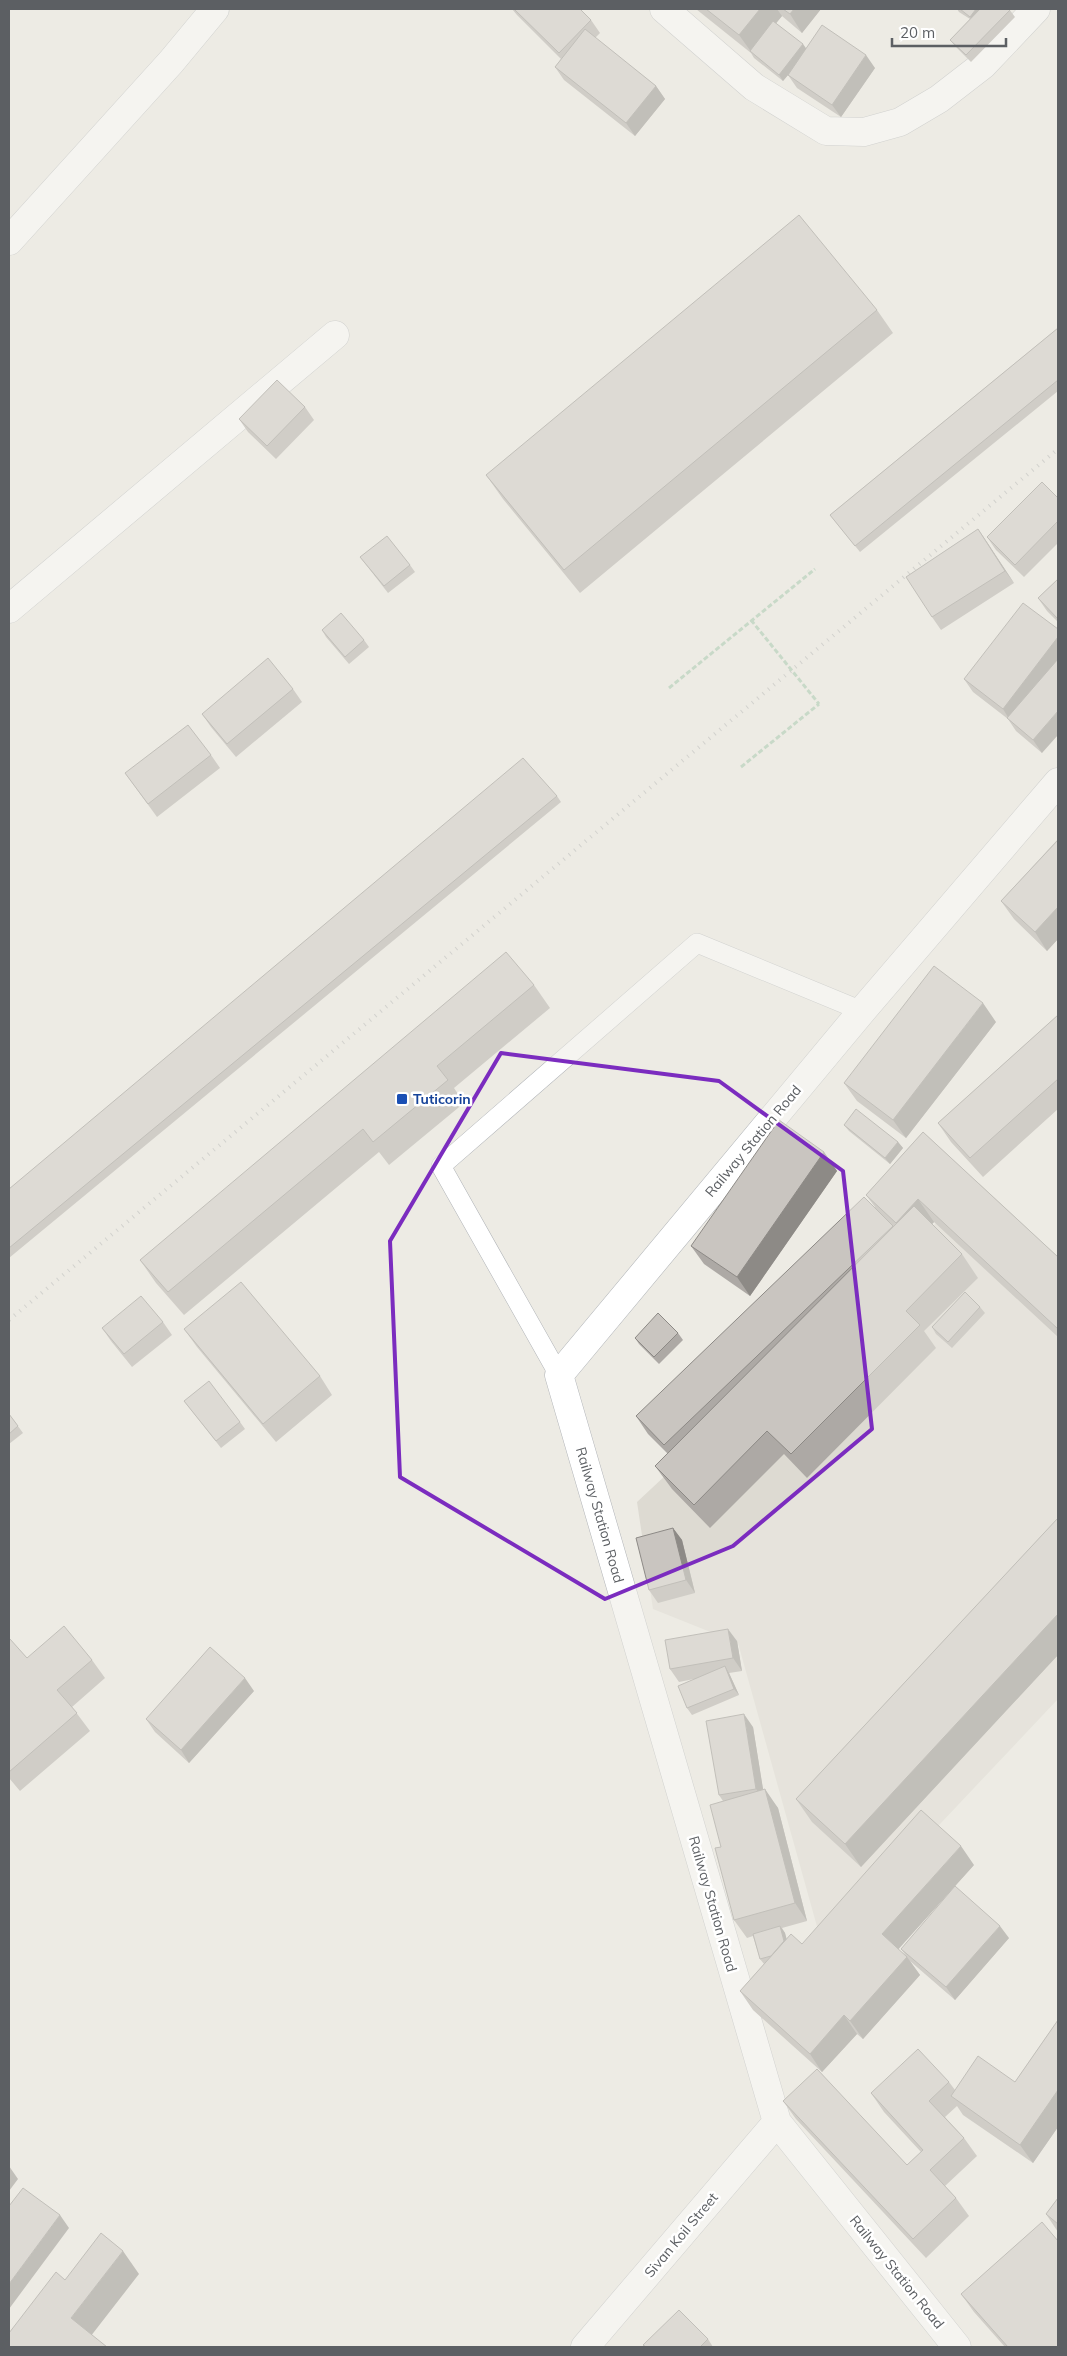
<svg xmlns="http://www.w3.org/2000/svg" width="1067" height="2356" font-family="Mulish,sans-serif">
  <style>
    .education { fill: #dddad2 }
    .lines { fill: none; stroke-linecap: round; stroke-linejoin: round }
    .service-casing { stroke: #b1b4b8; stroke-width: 20 }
    .minor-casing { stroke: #b1b4b8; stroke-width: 29 }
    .tertiary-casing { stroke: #b1b4b8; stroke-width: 29 }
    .path { stroke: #9cc4a6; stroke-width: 3; stroke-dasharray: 5 2.5; stroke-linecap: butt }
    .service { stroke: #fff; stroke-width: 19 }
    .minor { stroke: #fff; stroke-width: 28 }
    .tertiary { stroke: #fff; stroke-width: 28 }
    .rail { stroke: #b2b3b3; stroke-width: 4; stroke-dasharray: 1 6; stroke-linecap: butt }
    .path-bridge { stroke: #9cc4a6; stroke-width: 3; stroke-dasharray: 5 2.5; stroke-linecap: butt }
    .wall { fill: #ada9a5 }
    .shaded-wall { fill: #8d8a86 }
    .building { fill: #c9c5c0; stroke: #8d8a86 }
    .marked { fill: none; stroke: #7b2cbf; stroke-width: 4; stroke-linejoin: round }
    .transit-dot { fill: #1a4fb4; stroke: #fff; stroke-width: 2 }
    .labels { text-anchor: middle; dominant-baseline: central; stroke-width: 5; stroke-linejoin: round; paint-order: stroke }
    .transit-label { font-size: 14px; font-weight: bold; fill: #164399; stroke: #fff; text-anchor: start }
    .street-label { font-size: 14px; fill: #5c5f63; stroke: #fff }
  </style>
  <rect width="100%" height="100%" fill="#edebe4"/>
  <path class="education" d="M979 1183 1058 1257V1699L823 1948 738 1643 653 1609 637 1502Z"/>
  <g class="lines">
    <defs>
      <path id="service" d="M559 1375 441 1166 697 943 862 1011"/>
      <path id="minor" d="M664 9 754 87 826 131 864 132 900 122 939 99 983 65 1036 9
        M9 241 171 62 215 9
        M9 609 335 335"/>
      <path id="tertiary" d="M585 2347 777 2122
        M957 2347 777 2122 559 1375 862 1011 1058 782"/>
    </defs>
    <use href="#service" class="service-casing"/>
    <use href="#minor" class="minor-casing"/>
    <use href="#tertiary" class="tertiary-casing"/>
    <path class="path" d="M669 688 815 569
      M741 767 819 704"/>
    <use href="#service" class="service"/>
    <use href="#minor" class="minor"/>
    <use href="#tertiary" class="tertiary"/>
    <path class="rail" d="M9 1320 1058 449"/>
    <path class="path-bridge" d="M751 620 819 704"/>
  </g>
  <path class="wall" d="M512 9H580L591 20 600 33 595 38 656 86 665 99 635 136 564 80 555 67 561 59 517 15Z
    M696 9H821L802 33 782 16 776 23 806 49 875 68 841 117 797 88 788 75 783 81 754 58 751 53Z
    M957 9H1009L1015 17 971 62 955 46 950 40 970 19 959 12Z
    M877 310 893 333 580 593 503 499 486 475Z
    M1058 328V391L860 552 830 515Z
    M305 407 314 420 276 459 248 432 239 419Z
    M1058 498V543L1024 577 996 550 987 537Z
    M978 529 1014 583 941 630 932 617Z
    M360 557 410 565 415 572 388 593Z
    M1058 579V622L1047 611 1038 598Z
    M1058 629 1042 753 1016 731 1008 719 973 692 964 679Z
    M322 630 364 640 369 647 349 664 326 637Z
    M293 689 302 702 236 757 211 727 202 714Z
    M211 755 220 768 157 817 125 773Z
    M557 796 561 802 9 1258V1189Z
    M1058 839V939L1047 951 1014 919 1001 901Z
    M534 985 550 1008 454 1088 464 1103 389 1165 379 1152 184 1315 156 1283 140 1260Z
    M1058 1015V1109L983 1177 951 1142 938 1123Z
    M996 1022 906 1138 857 1101 844 1083Z
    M844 1125 898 1142 903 1148 890 1164 849 1131Z
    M923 1132 1058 1257V1337L934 1222 932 1224 962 1254 978 1278 924 1331 936 1348 807 1478 784 1454 710 1528 672 1489 655 1466 668 1454 648 1434 636 1416 875 1207 866 1195Z
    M824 1152 837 1171 750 1296 704 1264 691 1246Z
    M980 1307 985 1313 952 1348 936 1334 932 1327Z
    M163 1322 172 1335 132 1367 111 1341 102 1328Z
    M184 1329 320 1376 332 1395 276 1442 197 1347Z
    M678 1333 683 1340 659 1364 639 1344 635 1338Z
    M184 1401 240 1422 245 1429 221 1448Z
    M9 1414 23 1433 9 1444Z
    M1058 1518V1655L861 1867 812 1822 796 1799Z
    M673 1528 682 1540 695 1593 658 1603 649 1590Z
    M9 1639 27 1658 92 1660 105 1678 72 1707 90 1731 20 1791 9 1778Z
    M737 1641 742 1671 729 1673 739 1695 692 1715 687 1708 694 1679 679 1682 670 1669Z
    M254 1691 189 1763 155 1732 146 1719Z
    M753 1727 763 1790 778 1808 807 1921 782 1928 785 1933 786 1939 802 1944 974 1865 898 1949 907 1957 901 1949 1009 1938 955 2000 910 1961 920 1975 863 2039 857 2034 822 2072 753 2010 740 1991 764 1964 760 1959 753 1936 747 1938 734 1920 721 1847 723 1801 719 1795Z
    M1058 2020V2127L1033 2163 963 2115 957 2106 945 2117 964 2138 977 2156 945 2186 956 2198 969 2216 926 2258 796 2119 783 2101 907 2165 921 2152 884 2112 871 2093 949 2082 955 2090 1015 2082Z
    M1058 2198V2232L1046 2214Z
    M961 2294 1058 2347H1005L974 2312Z
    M708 2339 713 2347H645L643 2345Z"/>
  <path class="shaded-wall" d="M760 9H777L782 16 752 53 739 35Z
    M794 9H821L802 33 790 14Z
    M976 9H985L975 23 970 17Z
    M803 44 808 51 783 81 779 75Z
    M866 55 875 68 841 117 832 105Z
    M656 86 665 99 635 136 626 123Z
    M978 529 987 542 1014 583 1005 571Z
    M1058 637V661L1011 722 1003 709Z
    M1058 711V735L1042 753 1033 740Z
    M1058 907V939L1047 951 1035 932Z
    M983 1003 996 1022 906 1138 893 1120Z
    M898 1142 903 1148 890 1164 885 1158Z
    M824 1152 837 1171 750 1296 737 1277Z
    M918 1199 934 1222 912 1246 896 1223Z
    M673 1528 682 1540 695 1593 686 1580Z
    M1058 1614V1655L861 1867 845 1844Z
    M728 1629 737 1641 742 1671 733 1658Z
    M725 1666 729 1673 739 1695 734 1689Z
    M245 1678 254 1691 189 1763 181 1750Z
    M744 1714 753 1727 765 1801 756 1789Z
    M765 1789 778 1808 807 1921 795 1903Z
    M961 1846 974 1865 895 1953 882 1934Z
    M780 1926 785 1933 792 1958 787 1951Z
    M1000 1926 1009 1938 955 2000 946 1987Z
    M907 1957 920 1975 863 2039 850 2021Z
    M844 2015 857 2034 822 2072 810 2054Z
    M1058 2090V2127L1033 2163 1020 2145Z
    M9 2166 18 2179 9 2191Z
    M60 2215 69 2228 9 2309V2284Z
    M123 2251 139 2274 87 2341 71 2318Z"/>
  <path class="building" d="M514 9H580L591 20 559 53Z
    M706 9H760L739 35Z
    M783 9H794L790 14Z
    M960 9H976L970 17Z
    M980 9H1009L1010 10 966 55 950 40Z
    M773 21 803 44 779 75 750 51Z
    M822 25 866 55 832 105 788 75Z
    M585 29 656 86 626 123 555 67Z
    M799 215 877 310 564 570 486 475Z
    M1058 328V380L855 546 830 515Z
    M277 380 305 407 267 446 239 419Z
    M1042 482 1058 498V521L1015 565 987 537Z
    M978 529 1005 571 932 617 906 577Z
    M387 536 410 565 384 586 360 557Z
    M1058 579V619L1038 598Z
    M1023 603 1058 629V637L1003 709 964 679Z
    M341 613 364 640 345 657 322 630Z
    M268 658 293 689 227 744 202 714Z
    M1058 659V711L1033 740 1007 718Z
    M188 725 211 755 148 804 125 773Z
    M523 758 557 796 9 1248V1189Z
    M1058 840V907L1035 932 1001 901Z
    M506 952 534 985 437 1066 448 1080 373 1142 363 1129 168 1292 140 1260Z
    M934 966 983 1003 893 1120 844 1083Z
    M1058 1015V1079L970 1158 938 1123Z
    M856 1109 898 1142 885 1158 844 1125Z
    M779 1120 824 1152 737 1277 691 1246Z
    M923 1132 1058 1257V1329L918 1199 896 1223 866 1195Z
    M864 1197 893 1226 664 1445 636 1416Z
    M914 1206 962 1254 906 1311 920 1325 791 1454 767 1431 694 1505 655 1466Z
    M241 1282 320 1376 263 1424 184 1329Z
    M965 1292 980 1307 948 1342 932 1327Z
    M141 1296 163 1322 124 1354 102 1328Z
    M658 1313 678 1333 654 1357 635 1338Z
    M209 1381 240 1422 216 1441 184 1401Z
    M9 1414 18 1426 9 1434Z
    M1058 1518V1614L845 1844 796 1799Z
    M673 1528 686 1580 649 1590 636 1538Z
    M64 1626 92 1660 57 1690 77 1713 9 1772V1639H10L27 1658Z
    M728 1629 733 1658 670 1669 665 1640Z
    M210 1647 245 1678 181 1750 146 1719Z
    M725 1666 734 1689 687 1708 678 1686Z
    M744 1714 756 1789 719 1795 706 1721Z
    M765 1789 795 1903 734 1920 715 1848 721 1847 710 1805Z
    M921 1810 961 1846 882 1934 907 1957 850 2021 844 2015 810 2054 740 1991 791 1934 802 1944Z
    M955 1886 1000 1926 946 1987 901 1949Z
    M780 1926 784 1941 771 1956 760 1959 753 1934Z
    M1058 2020V2090L1020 2145 951 2096 978 2056 1015 2082Z
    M918 2049 949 2082 929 2101 964 2138 930 2170 956 2198 913 2239 783 2101 817 2069 907 2165 923 2150 871 2093Z
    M23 2188 60 2215 9 2284V2206Z
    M1058 2198V2224L1046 2214Z
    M1042 2222 1058 2241V2347H1008L961 2294Z
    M101 2233 123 2251 71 2318 107 2347H9V2333L56 2272 65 2280Z
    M679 2310 708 2339 700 2347H646L643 2345Z"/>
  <path d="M0 0H1067V2356H0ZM501 1053 719 1081 843 1171 872 1429 733 1546 605 1599 400 1477 390 1241Z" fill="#edebe4" fill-opacity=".55" fill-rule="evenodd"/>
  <path class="marked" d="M501 1053 719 1081 843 1171 872 1429 733 1546 605 1599 400 1477 390 1241Z"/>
  <rect class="transit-dot" x="396" y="1093" width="12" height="12" rx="2.5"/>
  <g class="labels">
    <g class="transit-label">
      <text x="413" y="1099">Tuticorin</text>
    </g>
    <g class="street-label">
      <text transform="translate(753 1141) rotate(-50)">Railway Station Road</text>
      <text transform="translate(600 1515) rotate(74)">Railway Station Road</text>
      <text transform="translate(713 1904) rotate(74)">Railway Station Road</text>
      <text transform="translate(681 2235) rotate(-50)">Sivan Koil Street</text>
      <text transform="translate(897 2272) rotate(51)">Railway Station Road</text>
    </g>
  </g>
  <rect width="1067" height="2356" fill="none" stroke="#5c5f63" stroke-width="20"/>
  <path d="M892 38v8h114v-8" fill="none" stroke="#5c5f63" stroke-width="2.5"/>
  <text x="900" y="38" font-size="15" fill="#5c5f63" stroke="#ffffff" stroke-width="4" paint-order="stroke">20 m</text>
</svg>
